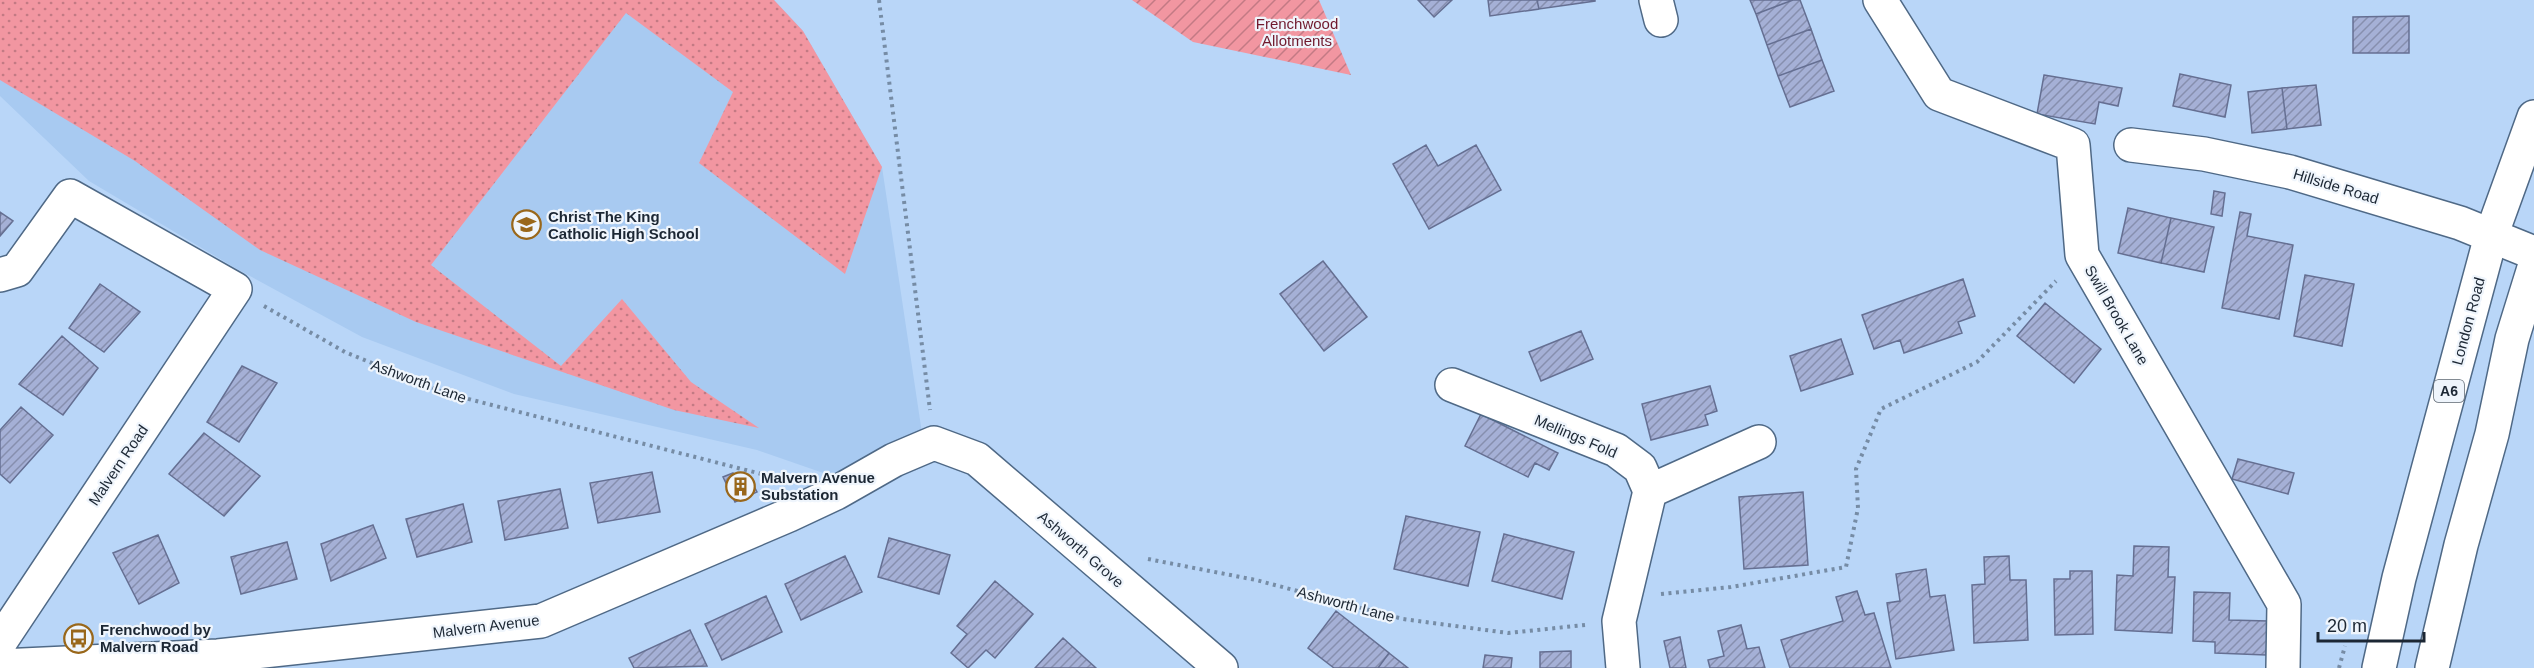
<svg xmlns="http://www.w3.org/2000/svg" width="2534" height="668" font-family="Helvetica,sans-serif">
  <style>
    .built { fill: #a8caf1 }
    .grass { fill: url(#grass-dots) }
    .garden { fill: url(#garden-furrows) }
    .building { fill: url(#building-hatch); stroke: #656f92; stroke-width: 1.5 }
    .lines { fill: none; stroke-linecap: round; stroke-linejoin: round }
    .minor-casing { stroke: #4f6986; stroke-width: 36 }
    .highway-casing { stroke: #4f6986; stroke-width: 36 }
    .path { stroke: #768ca5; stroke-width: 4; stroke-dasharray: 3 4.5; stroke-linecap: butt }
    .minor { stroke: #fff; stroke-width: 33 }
    .highway { stroke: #fff; stroke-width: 33 }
    .labels { text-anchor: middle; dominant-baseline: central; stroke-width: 4.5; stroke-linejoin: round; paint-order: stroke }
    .shield { fill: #eff5fc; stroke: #5b6570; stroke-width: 1.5 }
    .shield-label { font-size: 14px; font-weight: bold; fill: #1c2734 }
    .park-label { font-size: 15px; fill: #701a2e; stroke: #eff5fc }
    .street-label { font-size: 15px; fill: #1c2734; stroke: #eff5fc }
    .poi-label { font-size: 15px; font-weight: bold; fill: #1c2734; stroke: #eff5fc; text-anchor: start }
  </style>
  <defs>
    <pattern id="grass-dots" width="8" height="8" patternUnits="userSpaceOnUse" patternTransform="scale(1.5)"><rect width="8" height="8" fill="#f296a1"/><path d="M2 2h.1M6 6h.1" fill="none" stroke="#c37a84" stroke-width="1.8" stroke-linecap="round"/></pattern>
    <pattern id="garden-furrows" width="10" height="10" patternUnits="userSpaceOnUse" patternTransform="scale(1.5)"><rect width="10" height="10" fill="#f296a1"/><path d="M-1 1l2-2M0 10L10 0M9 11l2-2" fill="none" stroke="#c37a84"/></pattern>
    <pattern id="building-hatch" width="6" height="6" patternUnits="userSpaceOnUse" patternTransform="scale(1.5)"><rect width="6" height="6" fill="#a5b0d6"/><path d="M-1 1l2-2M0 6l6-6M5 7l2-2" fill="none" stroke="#868fae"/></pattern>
  </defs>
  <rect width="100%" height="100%" fill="#b9d6f8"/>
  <path class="built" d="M0 0H774L803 31 882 167 922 433 832 476 757 450 514 394 362 337 237 269 89 181 0 96Z"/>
  <path class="grass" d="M0 0H774L803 31 882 167 845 274 699 163 733 92 626 13 431 265 561 366 622 299 691 382 759 428 674 410 416 322 260 250 135 161 0 80Z"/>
  <path class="garden" d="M1132 0H1319L1351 75 1193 42Z"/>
  <path class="building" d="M1418 0H1452L1434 17Z
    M1488 0H1537L1539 9 1490 16Z
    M1537 0H1595V1L1539 9Z
    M1750 0H1793L1756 14Z
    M1793 0H1800L1811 29 1767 45 1756 14Z
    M2409 16V53H2353V17Z
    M1811 29 1822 60 1778 76 1767 45Z
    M1822 60 1834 91 1790 107 1778 76Z
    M2180 74 2231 85 2225 117 2173 106Z
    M2044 75 2122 88 2118 106 2099 102 2095 124 2037 114Z
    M2316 85 2321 125 2287 129 2282 88Z
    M2282 88 2287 129 2252 133 2248 92Z
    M1426 145 1438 166 1476 145 1501 190 1429 229 1393 164Z
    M2214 191 2225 193 2222 216 2211 214Z
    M2128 208 2171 218 2161 263 2118 253Z
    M0 212 13 221 0 236Z
    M2240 212 2251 214 2247 236 2293 245 2279 319 2222 308Z
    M2171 218 2214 227 2204 272 2161 263Z
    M1323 261 1367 317 1324 351 1280 294Z
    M2305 275 2354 284 2342 346 2294 336Z
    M1963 279 1975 316 1958 322 1962 333 1904 353 1900 340 1874 349 1862 315Z
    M100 284 140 312 104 352 69 328Z
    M2045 303 2101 349 2074 383 2017 336Z
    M1581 331 1593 359 1541 381 1529 352Z
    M62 336 98 368 63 415 19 384Z
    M1841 339 1853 374 1801 391 1790 356Z
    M242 366 277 383 239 442 207 422Z
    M1710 386 1717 411 1705 415 1708 425 1651 440 1642 404Z
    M21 407 53 435 10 483 0 474V430Z
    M1481 414 1558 453 1549 470 1535 463 1528 477 1465 446Z
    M204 433 260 476 224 516 169 474Z
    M2238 459 2294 473 2288 494 2232 479Z
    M652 472 660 512 598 523 590 483Z
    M733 473 738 480 748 475 757 492 735 502 723 477Z
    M560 489 568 528 505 540 498 501Z
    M1803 492 1808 565 1744 569 1739 497Z
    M463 504 472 542 417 557 406 519Z
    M1406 516 1480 532 1468 586 1394 569Z
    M373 525 386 558 331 581 321 544Z
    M1504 534 1574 552 1562 599 1492 581Z
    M158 535 179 583 139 604 113 553Z
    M889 538 950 555 939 594 878 577Z
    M287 542 297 579 241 594 231 557Z
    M2134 546 2169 547 2168 577H2175L2172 633 2115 630 2117 575 2133 576Z
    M845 556 862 592 801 620 785 584Z
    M2009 556 2010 580H2026L2028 640 1974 643 1972 585 1985 584 1984 557Z
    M1926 569 1930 597 1945 595 1954 650 1896 659 1887 603 1900 601 1896 574Z
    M2070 571H2092L2093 634 2055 635 2054 579H2070Z
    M995 581 1033 614 995 658 986 650 968 668 951 653 967 634 957 626Z
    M1857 591 1865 615 1874 613 1891 668H1790L1781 640 1843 621 1836 597Z
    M2194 592 2230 593 2229 620 2268 621 2266 655 2215 653V642L2193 641Z
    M766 596 782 632 722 660 705 624Z
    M1336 611 1389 653 1378 668H1334L1308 648Z
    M1741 625 1747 649 1759 647 1765 668H1710L1708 660 1724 656 1718 631Z
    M690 630 707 666 634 668 629 658Z
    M1680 637 1686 668H1670L1664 641Z
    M1063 638 1096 668H1035Z
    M1571 651V668H1540V652Z
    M1389 653 1408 668H1378Z
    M1485 655 1512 658 1511 668H1483Z"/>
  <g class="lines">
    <defs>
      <path id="minor" d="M1656 0 1661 20
        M1880 0 1939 94 2073 145 2082 255 2284 604 2283 668
        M2131 145 2204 154 2290 172 2460 223 2534 253
        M0 275 17 270 70 196 235 289 0 642
        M1452 385 1616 450 1640 468 1650 491 1619 621 1623 668
        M1650 491 1759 442
        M0 666 218 656 541 621 789 515 836 493 894 460 934 443 977 459 1221 668"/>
      <path id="highway" d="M2379 668 2399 578 2491 236 2534 117
        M2432 668 2461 545 2492 434 2512 339 2534 268"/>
    </defs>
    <use href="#minor" class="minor-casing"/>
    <use href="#highway" class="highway-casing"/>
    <path class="path" d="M879 0 930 410
      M264 306 345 352 445 393 781 479
      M1148 559 1256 580 1403 619 1508 633 1585 625
      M1661 594 1731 587 1846 567 1858 508 1856 469 1881 409 1977 362 2056 281
      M2339 668 2345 646"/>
    <use href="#minor" class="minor"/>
    <use href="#highway" class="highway"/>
  </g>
  <defs>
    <symbol id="school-ring" viewBox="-11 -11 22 22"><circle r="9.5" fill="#eff5fc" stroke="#99671a" stroke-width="1.5"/><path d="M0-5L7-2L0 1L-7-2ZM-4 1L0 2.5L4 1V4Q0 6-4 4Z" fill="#99671a"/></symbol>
    <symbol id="building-ring" viewBox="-11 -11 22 22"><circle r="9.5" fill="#eff5fc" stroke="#99671a" stroke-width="1.5"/><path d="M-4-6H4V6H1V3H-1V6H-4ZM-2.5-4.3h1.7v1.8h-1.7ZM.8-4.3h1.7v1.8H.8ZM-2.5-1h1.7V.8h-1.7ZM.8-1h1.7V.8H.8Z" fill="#99671a"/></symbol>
    <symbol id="bus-ring" viewBox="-11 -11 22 22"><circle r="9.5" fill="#eff5fc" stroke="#99671a" stroke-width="1.5"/><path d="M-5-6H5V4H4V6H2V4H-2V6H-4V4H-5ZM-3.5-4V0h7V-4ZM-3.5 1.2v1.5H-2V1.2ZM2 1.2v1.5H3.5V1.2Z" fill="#99671a"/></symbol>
  </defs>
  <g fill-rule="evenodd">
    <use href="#school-ring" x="510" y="208" width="33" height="33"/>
    <use href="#building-ring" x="724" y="470" width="33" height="33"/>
    <use href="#bus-ring" x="62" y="622" width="33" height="33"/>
  </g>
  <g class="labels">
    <rect class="shield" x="2434" y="380" width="30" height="22" rx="4.5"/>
    <g class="shield-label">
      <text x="2449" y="391">A6</text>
    </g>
    <g class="park-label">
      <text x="1297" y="23">Frenchwood<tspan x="1297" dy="17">Allotments</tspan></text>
    </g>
    <g class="street-label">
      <text transform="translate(2336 186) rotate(17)">Hillside Road</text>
      <text transform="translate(2117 315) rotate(60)">Swill Brook Lane</text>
      <text transform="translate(2468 321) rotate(-75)">London Road</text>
      <text transform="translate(419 381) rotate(20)">Ashworth Lane</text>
      <text transform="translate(1576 436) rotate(23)">Mellings Fold</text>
      <text transform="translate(118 465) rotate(-56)">Malvern Road</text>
      <text transform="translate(1081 549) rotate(41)">Ashworth Grove</text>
      <text transform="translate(1346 604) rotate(15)">Ashworth Lane</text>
      <text transform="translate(486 626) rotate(-7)">Malvern Avenue</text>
    </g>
    <g class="poi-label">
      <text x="548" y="216">Christ The King<tspan x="548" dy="17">Catholic High School</tspan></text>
      <text x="761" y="477">Malvern Avenue<tspan x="761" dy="17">Substation</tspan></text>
      <text x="100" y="629">Frenchwood by<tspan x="100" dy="17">Malvern Road</tspan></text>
    </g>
  </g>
  <path d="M2318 632v9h106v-9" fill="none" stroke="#1c2734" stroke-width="3"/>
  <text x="2327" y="632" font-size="18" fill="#1c2734" stroke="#eff5fc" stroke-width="4.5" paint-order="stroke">20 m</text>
</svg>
